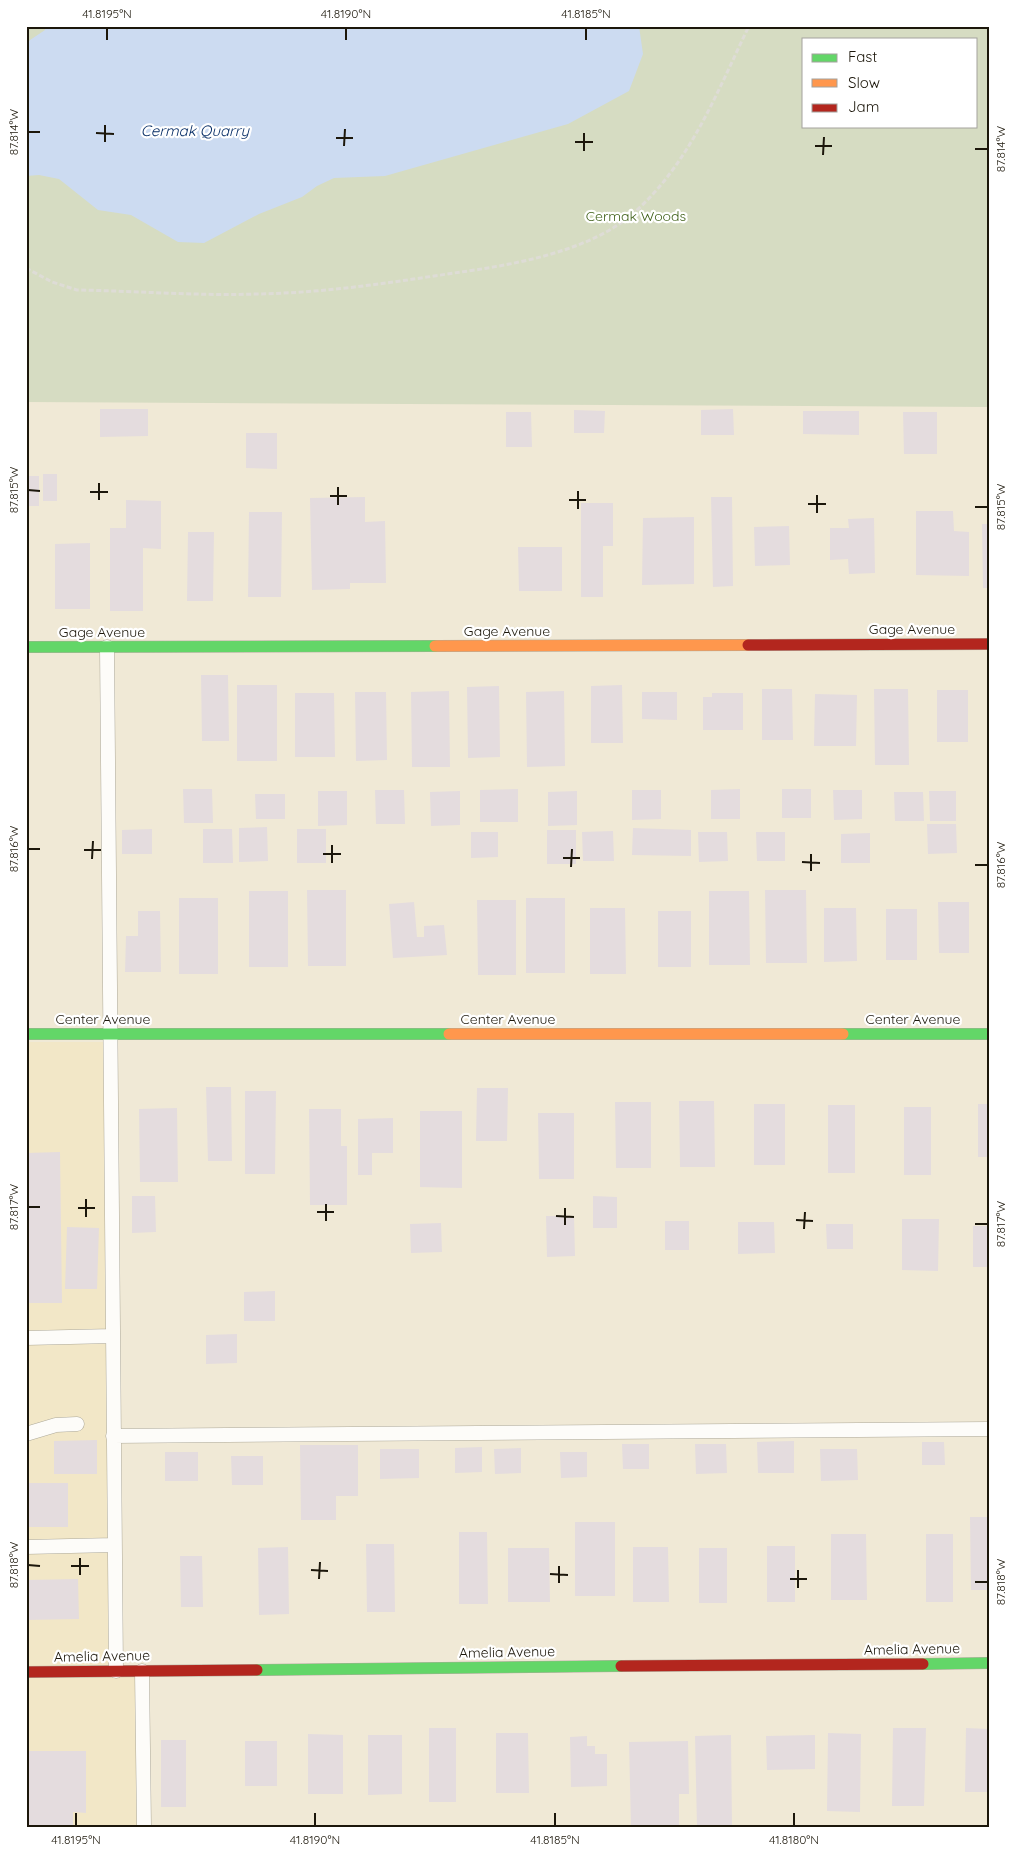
<svg xmlns="http://www.w3.org/2000/svg" width="1015" height="1853" font-family="Quicksand,sans-serif">
  <style>
    .built { fill: #f2e7c7 }
    .green { fill: #d6dcc2; fill-rule: evenodd }
    .water { fill: #ccdbf1 }
    .building { fill: #e4dcde }
    .lines { fill: none; stroke-linecap: round; stroke-linejoin: round }
    .lane-casing { stroke: #ada99a; stroke-width: 15 }
    .fast-casing { stroke: #ada99a; stroke-width: 12 }
    .slow-casing { stroke: #ada99a; stroke-width: 12 }
    .jam-casing { stroke: #ada99a; stroke-width: 12 }
    .path { stroke: #dedcd6; stroke-width: 3; stroke-dasharray: 5 2.5; stroke-linecap: butt }
    .lane { stroke: #fdfcf9; stroke-width: 14 }
    .fast { stroke: #63d668; stroke-width: 11 }
    .slow { stroke: #ff974d; stroke-width: 11 }
    .jam { stroke: #b3261e; stroke-width: 11 }
    .ticks { fill: none; stroke: #1c170b; stroke-width: 2 }
    .labels { text-anchor: middle; dominant-baseline: central; stroke-width: 4.5; stroke-linejoin: round; paint-order: stroke }
    .park-label { font-size: 14px; fill: #3f6018; stroke: #fff }
    .street-label { font-size: 14px; fill: #1c170b; stroke: #fff }
    .water-label { font-size: 15px; font-style: italic; fill: #092f67; stroke: #fff }
    .neatline { fill: none; stroke: #1c170b; stroke-width: 2 }
    .ticks-label { font-size: 12px; text-anchor: middle; fill: #1c170b }
  </style>
  <rect width="100%" height="100%" fill="#f0e9d6"/>
  <path class="built" d="M26 1042H112L115 1671 142 1672 144 1827H26Z"/>
  <path class="green" d="M26 26H989V407L26 402ZM804 39H976V126H804Z"/>
  <path class="water" d="M45 26H639L643 54 629 91 568 124 385 176 334 178 317 186 302 197 259 214 204 243 178 242 131 215 98 210 59 179 39 175 26 176V45L30 40 45 30Z"/>
  <path class="building" d="M100 409H148V436L100 437Z
    M733 409 734 435H701V410Z
    M574 410 605 411 604 433H574Z
    M803 411H859V435L803 434Z
    M506 412H531L532 447H506Z
    M903 412H937V454H904Z
    M246 433H277V469L246 468Z
    M43 474H57V501H43Z
    M26 476H39V506H26Z
    M365 497V522L385 521 386 583H350V589L312 590 310 498Z
    M711 497H732L733 586 713 587Z
    M126 500 161 501V549L143 548V611H110V528H126Z
    M581 503H613V546H603V597H581Z
    M916 511H953L954 531 969 532V576L916 575Z
    M249 512H282L281 597H248Z
    M694 517V584L642 585 643 518Z
    M874 518 875 573 849 574 848 559 830 560V528H849L848 519Z
    M982 524H989V588H983Z
    M789 526 790 565 755 566 754 527Z
    M188 532H214L213 601H187Z
    M90 543V609H55V544Z
    M518 547H562V591H519Z
    M201 675H228L229 741H202Z
    M237 685H277V761H237Z
    M622 685 623 743H591V686Z
    M499 686 500 757 468 758 467 687Z
    M762 689H792L793 740H762Z
    M874 689H908L909 765H875Z
    M937 690H968V742H937Z
    M449 691 450 767H412L411 692Z
    M564 691 565 766 527 767 526 692Z
    M355 692H386L387 760 356 761Z
    M642 692H677V720L642 719Z
    M295 693H334L335 757H295Z
    M712 693H743V730H703V697H712Z
    M815 694 857 695 856 746H814Z
    M183 789H212L213 823H184Z
    M518 789V822H480V790Z
    M740 789V819H711V790Z
    M782 789H811V818H782Z
    M375 790H404L405 824H376Z
    M632 790H661V819L632 820Z
    M833 790H862V819L834 820Z
    M318 791H347V825L318 826Z
    M460 791V825L431 826 430 792Z
    M577 791V825L548 826V792Z
    M929 791H956V821H930Z
    M894 792H923L924 821H895Z
    M255 794H285V819H256Z
    M927 824H956L957 853 928 854Z
    M267 827 268 861 239 862V828Z
    M633 828 691 830V856L632 855Z
    M152 829V854H122V830Z
    M203 829H232L233 863H203Z
    M297 829H326V863H297Z
    M547 830H576V864H547Z
    M613 831 614 861H583L582 832Z
    M471 832H498V857L471 858Z
    M698 832H727L728 861 699 862Z
    M756 832H785V861H757Z
    M870 833V863H841V834Z
    M307 890H346V966H308Z
    M765 890H806L807 963H766Z
    M249 891H288V967H249Z
    M709 891H749L750 965H709Z
    M179 898H218V974H179Z
    M526 898H565V973H526Z
    M477 900H516V975H478Z
    M414 902 417 937H424V926L444 925 447 955 393 958 389 904Z
    M938 902H969V953H939Z
    M590 908H625L626 974H590Z
    M824 908H856L857 961 824 962Z
    M886 909H917V960H886Z
    M138 911H160L161 972H125L126 936H138Z
    M658 911H691V967H658Z
    M206 1087H231L232 1161H208Z
    M477 1088H508L507 1141H476Z
    M245 1091H276L275 1174H245Z
    M679 1101H714L715 1167H680Z
    M615 1102H651V1168H616Z
    M754 1104H785V1165H754Z
    M978 1104H989V1157H978Z
    M828 1105H855V1173H828Z
    M904 1107H931V1175H904Z
    M177 1108 178 1182H140L139 1109Z
    M309 1109H341V1146H347V1205H310Z
    M420 1111H462V1188L420 1187Z
    M538 1113H574V1179H539Z
    M393 1118V1153H372V1175H358V1119Z
    M60 1152 62 1303H26V1153Z
    M132 1196H155L156 1232 132 1233Z
    M593 1196 617 1197V1228H593Z
    M546 1216H574L575 1256 547 1257Z
    M902 1219H939L938 1271 902 1270Z
    M665 1221H689V1250H665Z
    M738 1222H774L775 1253 738 1254Z
    M441 1223 442 1252 411 1253 410 1224Z
    M826 1224H853V1249H827Z
    M973 1226H989V1267H973Z
    M67 1227 99 1228 97 1289H65Z
    M275 1291V1321H244V1292Z
    M237 1334V1363L206 1364V1335Z
    M97 1440V1474H54V1441Z
    M794 1441V1473H758L757 1442Z
    M922 1442H944L945 1465H922Z
    M622 1444H649V1469H623Z
    M695 1444H726L727 1473 696 1474Z
    M300 1445H358V1496H336V1520H301Z
    M482 1447V1472L455 1473V1448Z
    M521 1448V1473L495 1474 494 1449Z
    M380 1449H419V1478L380 1479Z
    M820 1449H857L858 1480 821 1481Z
    M165 1452H198V1481H165Z
    M560 1452H587V1477L561 1478Z
    M231 1456H263V1485H232Z
    M26 1483H68V1527H26Z
    M970 1517H989V1590H971Z
    M575 1522H615V1596H575Z
    M459 1532H487L488 1604H459Z
    M831 1534H866L867 1600H831Z
    M926 1534H953V1602H926Z
    M366 1544H394L395 1612H367Z
    M767 1546H795V1602H767Z
    M288 1547 289 1614 259 1615 258 1548Z
    M633 1547H668L669 1602H633Z
    M508 1548H549L550 1602H508Z
    M699 1548H727V1603H699Z
    M180 1556H202L203 1607H181Z
    M78 1579 79 1619 26 1620V1580Z
    M429 1728H456V1802H429Z
    M893 1728H926L924 1806H892Z
    M966 1728 989 1729V1792H965Z
    M496 1733H528L529 1793H496Z
    M828 1733 861 1734 860 1812 827 1811Z
    M308 1734 343 1735V1794H308Z
    M368 1735H402V1794L368 1795Z
    M731 1735 732 1827H697L695 1736Z
    M815 1735V1769L767 1770 766 1736Z
    M587 1736V1746H595V1754H607V1786L571 1787 570 1737Z
    M161 1740H186V1807H161Z
    M245 1741H277V1786H245Z
    M688 1741 689 1794H679V1827H631L629 1742Z
    M26 1751H86V1813L73 1812V1827H26Z"/>
  <g class="lines">
    <defs>
      <path id="lane" d="M107 647 116 1671
        M26 1338 113 1336
        M26 1434 56 1425 77 1424
        M113 1436 989 1429
        M26 1547 114 1545
        M142 1671 144 1827"/>
      <path id="fast" d="M26 647 435 646
        M26 1034H449
        M843 1034H989
        M923 1664 989 1663
        M257 1670 621 1666"/>
      <path id="slow" d="M435 646 748 645
        M449 1034H843"/>
      <path id="jam" d="M748 645 989 644
        M621 1666 923 1664
        M26 1672 257 1670"/>
    </defs>
    <use href="#lane" class="lane-casing"/>
    <use href="#fast" class="fast-casing"/>
    <use href="#slow" class="slow-casing"/>
    <use href="#jam" class="jam-casing"/>
    <path class="path" d="M26 268 52 282 77 290C137 291 197 296 256 294 323 293 388 283 454 273 512 265 591 252 636 211 691 161 717 92 749 26"/>
    <use href="#lane" class="lane"/>
    <use href="#fast" class="fast"/>
    <use href="#slow" class="slow"/>
    <use href="#jam" class="jam"/>
  </g>
  <path class="ticks" d="M107 40V28M346 40V28M586 40V28M28 132H40M96 133 114 134M336 138H353M105 142V125M575 142H593M344 146 345 129M815 146H832M975 149H988M584 151V133M823 155 824 137M28 490 40 491M90 492H108M330 496H347M99 500V483M569 500H586M808 504H826M338 505V487M975 507H988M578 509V491M817 513V495M28 849H40M84 850H101M323 854H341M563 858H580M92 859 93 841M802 862 820 863M332 863V845M975 865H988M571 867 572 849M811 871V854M28 1207H40M78 1208H95M317 1212H334M556 1216 574 1217M86 1217V1199M796 1220 813 1221M326 1221V1204M975 1224H988M565 1225V1208M804 1229 805 1212M28 1565 40 1566M71 1566H89M311 1570 328 1571M550 1574 568 1575M80 1575V1558M319 1579 320 1562M790 1579H807M975 1582H988M559 1583V1566M798 1588V1570M76 1826V1813M315 1826V1813M555 1826V1813M794 1826V1813"/>
  <g class="labels">
    <g class="park-label">
      <text x="636" y="216">Cermak Woods</text>
    </g>
    <g class="street-label">
      <text x="912" y="629">Gage Avenue</text>
      <text x="507" y="631">Gage Avenue</text>
      <text x="102" y="632">Gage Avenue</text>
      <text x="103" y="1019">Center Avenue</text>
      <text x="508" y="1019">Center Avenue</text>
      <text x="913" y="1019">Center Avenue</text>
      <text transform="translate(912 1649) rotate(-1)">Amelia Avenue</text>
      <text transform="translate(507 1652) rotate(-1)">Amelia Avenue</text>
      <text transform="translate(102 1656) rotate(-1)">Amelia Avenue</text>
    </g>
    <g class="water-label">
      <text x="195" y="130">Cermak Quarry</text>
    </g>
  </g>
  <rect width="1015" height="1853" fill="none" stroke="#ffffff" stroke-width="55"/>
  <rect x="802" y="38" width="175" height="90" fill="#ffffff" stroke="#a4a29d"/>
  <rect x="812" y="54" width="25" height="8" fill="#63d668" stroke="#a4a29d"/>
  <text x="848" y="62" font-size="15" fill="#1c170b">Fast</text>
  <rect x="812" y="79" width="25" height="8" fill="#ff974d" stroke="#a4a29d"/>
  <text x="848" y="88" font-size="15" fill="#1c170b">Slow</text>
  <rect x="812" y="104" width="25" height="8" fill="#b3261e" stroke="#a4a29d"/>
  <text x="848" y="112" font-size="15" fill="#1c170b">Jam</text>
  <rect x="28" y="28" width="960" height="1798" class="neatline"/>
  <g class="ticks-label">
    <text x="107" y="18">41.8195°N</text>
    <text x="346" y="18">41.8190°N</text>
    <text x="586" y="18">41.8185°N</text>
    <text transform="translate(14 132) rotate(-90)" y="4">87.814°W</text>
    <text transform="translate(1001 149) rotate(-90)" y="4">87.814°W</text>
    <text transform="translate(14 490) rotate(-90)" y="4">87.815°W</text>
    <text transform="translate(1001 507) rotate(-90)" y="4">87.815°W</text>
    <text transform="translate(14 849) rotate(-90)" y="4">87.816°W</text>
    <text transform="translate(1001 865) rotate(-90)" y="4">87.816°W</text>
    <text transform="translate(14 1207) rotate(-90)" y="4">87.817°W</text>
    <text transform="translate(1001 1224) rotate(-90)" y="4">87.817°W</text>
    <text transform="translate(14 1565) rotate(-90)" y="4">87.818°W</text>
    <text transform="translate(1001 1582) rotate(-90)" y="4">87.818°W</text>
    <text x="76" y="1844">41.8195°N</text>
    <text x="315" y="1844">41.8190°N</text>
    <text x="555" y="1844">41.8185°N</text>
    <text x="794" y="1844">41.8180°N</text>
  </g>
</svg>
